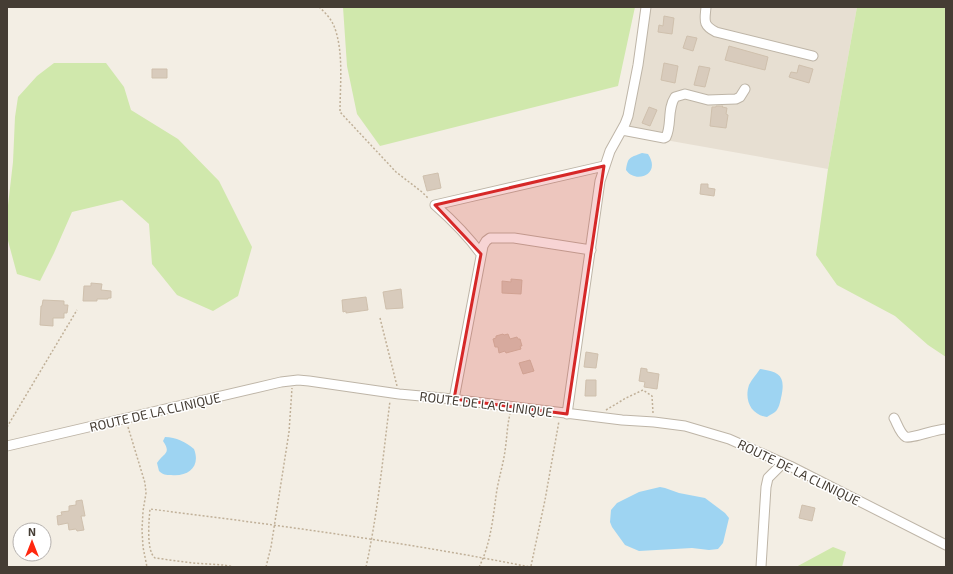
<svg xmlns="http://www.w3.org/2000/svg" width="953" height="574" font-family="'Exo 2',sans-serif">
  <style>
    .residential { fill: #e7dfd2 }
    .green { fill: #d0e8ac }
    .water { fill: #9ed4f2 }
    .building { fill: #d8cbbc; stroke: #cfc0ad }
    .lines { fill: none; stroke-linecap: round; stroke-linejoin: round }
    .minor-casing { stroke: #beb5a7; stroke-width: 11 }
    .path { stroke: #c0b098; stroke-width: 1.5; stroke-dasharray: 2 2; stroke-linecap: butt }
    .minor { stroke: #fff; stroke-width: 9 }
    .marked { fill: #d62828; fill-opacity: 0.2; stroke: #d62828; stroke-width: 3; stroke-linejoin: round }
    .labels { text-anchor: middle; dominant-baseline: central; stroke-width: 3; stroke-linejoin: round; paint-order: stroke }
    .street-label { font-size: 13px; fill: #453d34; stroke: #fff }
  </style>
  <rect width="100%" height="100%" fill="#f3eee4"/>
  <path class="residential" d="M646 7H857L828 169 626 133Z"/>
  <path class="green" d="M343 7H635L618 86 380 146 357 114 347 66Z
    M857 7H946V357L928 345 895 316 837 285 816 255 828 169Z
    M54 63H106L124 87 131 110 178 139 219 181 252 247 238 296 213 311 177 295 152 264 149 224 122 200 72 212 54 253 40 281 17 274 7 237V214L13 162 15 117 18 97 37 76Z
    M833 547 846 552 842 567H796Z"/>
  <path class="water" d="M642 153 648 154C662 175 635 184 626 170 628 156 630 158 642 153Z
    M760 369C780 372 786 376 781 398 780 402 779 409 775 412 773 414 769 415 767 417 751 415 744 400 749 385 752 379 756 375 760 369Z
    M165 437C176 437 186 442 194 449 201 467 188 477 171 475 166 475 163 475 159 471L157 463C163 453 172 454 163 441Z
    M660 487 665 488 679 493 705 498 725 513 729 518 723 543 718 549 709 550 692 548 639 551 625 545 612 527 610 522 611 510 617 503 639 492Z"/>
  <path class="building" d="M664 16 674 18 672 34 658 32 659 25 663 26Z
    M687 36 697 38 693 51 683 48Z
    M729 46 768 57 765 70 725 60Z
    M664 63 678 66 675 83 661 80Z
    M799 65 813 69 809 83 789 77 791 72 797 73Z
    M699 66 710 68 705 87 694 85Z
    M152 69H167V78H152Z
    M716 106H723L722 107 727 108 726 114 728 115 726 128 710 126 712 107H716Z
    M649 107 657 110 650 126 642 123Z
    M438 173 441 188 427 191 423 176Z
    M701 184H708V188L715 189 714 196 700 194Z
    M511 279 522 280 521 294 502 293V281L511 282Z
    M91 283 102 284 101 290 111 291V298H108V299H97V301H83L84 286H91Z
    M401 289 403 308 386 309 383 292Z
    M366 297 368 310 346 313V311L343 312 342 300Z
    M43 300 64 301V305H68L67 313H64V318H53V326L40 325 41 306H42Z
    M503 334 504 335 508 334 510 339 517 337 518 339H520L522 346H520L521 349 506 353 505 351 499 353 498 347H495L493 339 496 338V336Z
    M586 352 598 354 596 368 584 367Z
    M530 360 534 371 523 374 519 363Z
    M641 368 647 369V372L659 374 657 389 644 387 645 382 639 381Z
    M586 380H596V396H585Z
    M82 500 85 516H81L84 530 77 531 76 529 69 530 68 523 58 525 57 516 62 515 61 512 69 511V506L76 505V501Z
    M802 505 815 508 812 521 799 518Z"/>
  <g class="lines">
    <defs>
      <path id="minor" d="M706 7C705 20 702 25 716 32L813 56
        M622 130 664 138 666 137C672 125 667 109 675 97L685 94 708 100 736 99 740 97 745 89
        M435 205 604 166
        M435 205C452 220 468 236 481 254
        M454 399 483 246 486 241 490 238H514L591 250
        M567 414 600 181 610 151 625 124 628 116 638 65 646 7
        M894 418C897 423 900 434 906 437 911 439 936 429 946 429
        M7 446 281 382 298 380 309 381 399 394 443 398 622 420 654 422 685 426 729 439 790 466 946 545
        M761 567 766 487 768 478 783 463"/>
    </defs>
    <use href="#minor" class="minor-casing"/>
    <path class="path" d="M319 7C325 12 331 19 334 26 344 51 340 85 340 112L396 172 422 192 429 199
      M380 318 397 386
      M606 410 626 398 643 390 652 396 653 413
      M7 427 77 310
      M128 427 145 483 146 493 143 511 142 530 143 547 147 567
      M531 566 545 500 559 421
      M235 567 223 565 193 563 155 558C146 551 149 520 150 509 277 525 405 542 530 567
      M266 567 271 547 289 432 292 388
      M366 567C378 512 383 456 390 401
      M479 567C490 546 493 519 496 496 498 480 503 466 505 451 507 438 507 426 510 414"/>
    <use href="#minor" class="minor"/>
  </g>
  <path class="marked" d="M604 166 567 414 454 399 481 254 435 205Z"/>
  <g class="labels">
    <g class="street-label">
      <text transform="translate(486 404) rotate(7)">ROUTE DE LA CLINIQUE</text>
      <text transform="translate(155 412) rotate(-13)">ROUTE DE LA CLINIQUE</text>
      <text transform="translate(799 472) rotate(26)">ROUTE DE LA CLINIQUE</text>
    </g>
  </g>
  <rect width="953" height="574" fill="none" stroke="#453d34" stroke-width="16"/>
  <g transform="translate(32 542)"><circle r="19" fill="#ffffff" stroke="#b5b1ae"/>
  <path d="M0-3L7 15L0 10L-7 15Z" fill="#ff270f"/>
  <text y="-6" font-size="11" font-weight="bold" text-anchor="middle" fill="#453d34">N</text>
  </g>
</svg>
